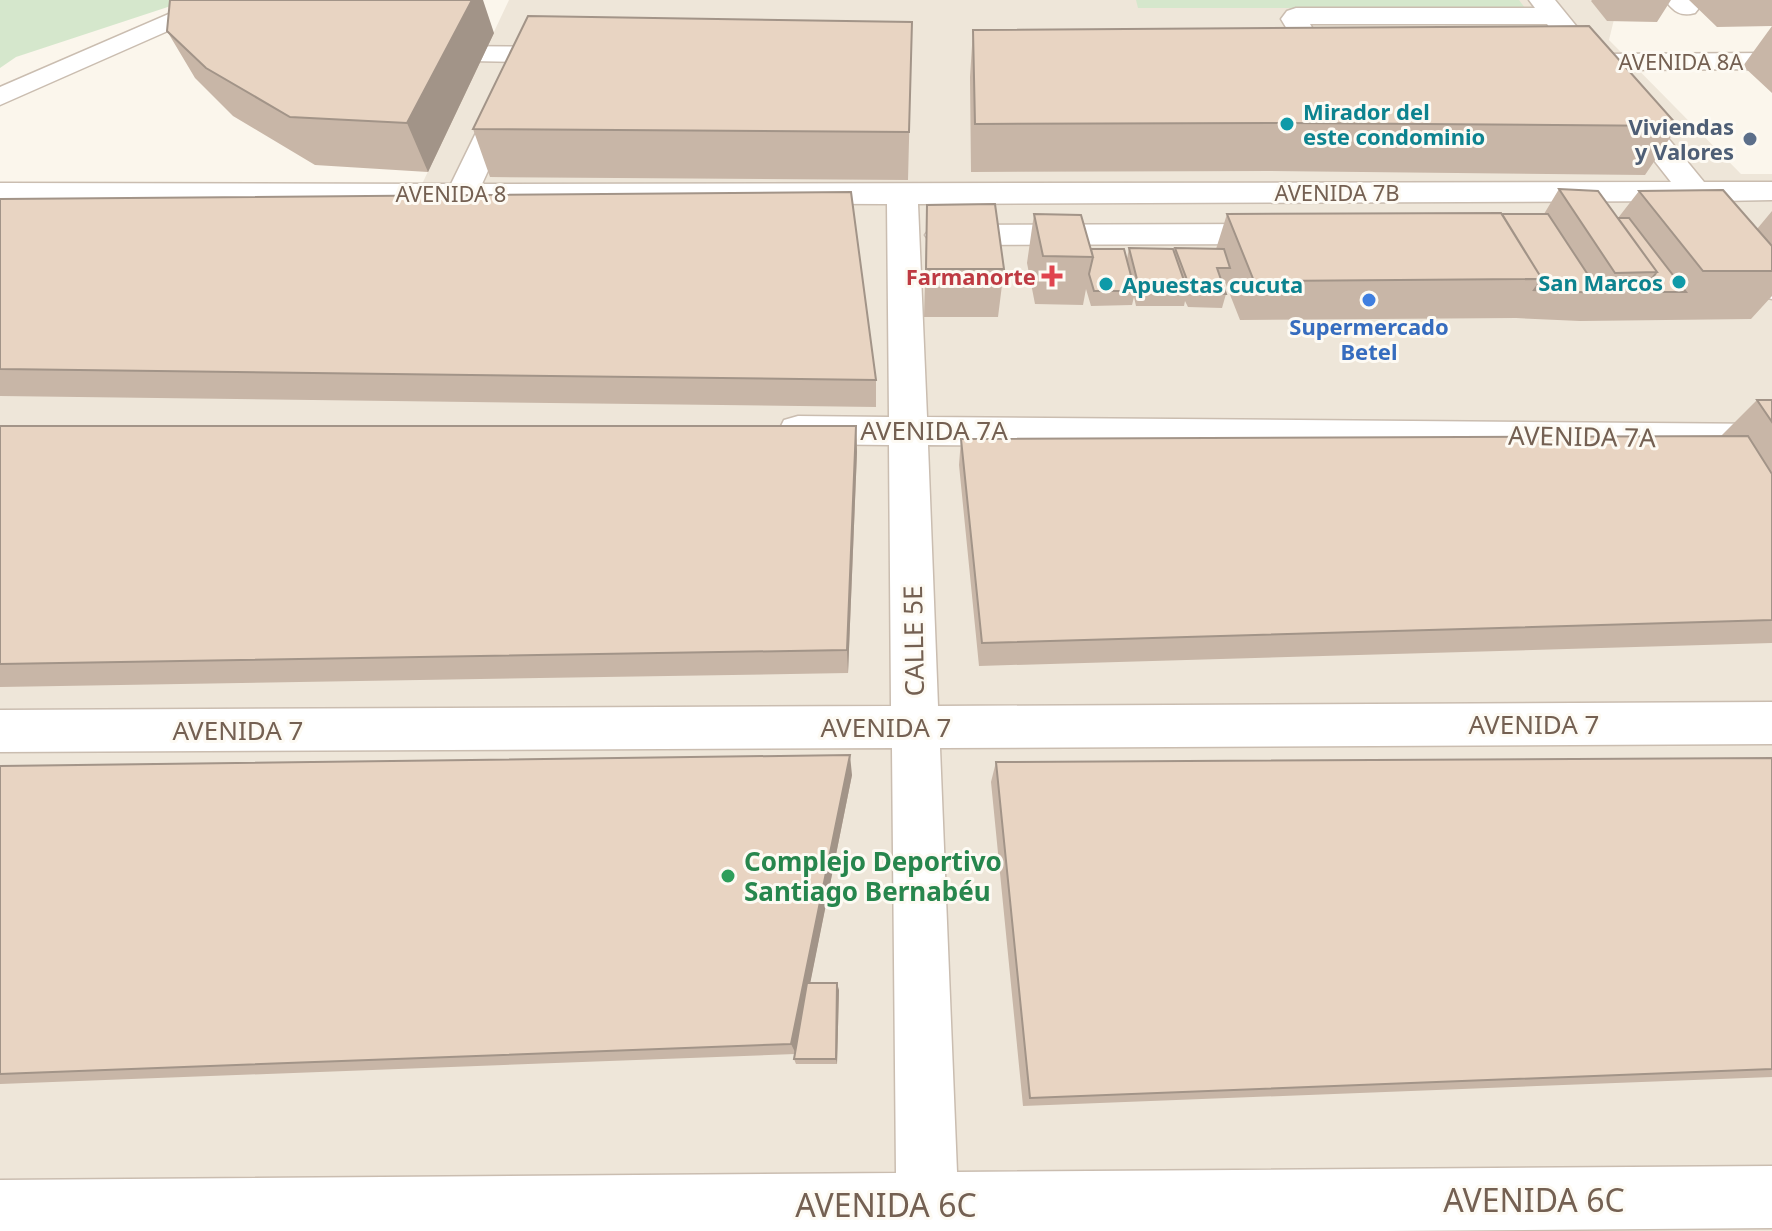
<svg xmlns="http://www.w3.org/2000/svg" width="1772" height="1231" font-family="'Noto Sans',sans-serif">
  <style>
    .residential { fill: #eee6d9 }
    .green { fill: #d5e7cc }
    .lines { fill: none; stroke-linecap: round; stroke-linejoin: round }
    .minor-casing { stroke: #cabdb0; stroke-width: 3 }
    .minor { fill: #fff; fill-rule: evenodd }
    .wall { fill: #c8b6a7 }
    .shaded-wall { fill: #a29488 }
    .building { fill: #e8d4c2; stroke: #a29488; stroke-width: 2 }
    .culture-dot { fill: #0f9aa8; stroke: #fdfaf3; stroke-width: 3 }
    .service-dot { fill: #5c6f8a; stroke: #fdfaf3; stroke-width: 3 }
    .health-dot { fill: #e0444e; stroke: #fdfaf3; stroke-width: 3 }
    .shop-dot { fill: #3f7fe0; stroke: #fdfaf3; stroke-width: 3 }
    .leisure-dot { fill: #2e9e5b; stroke: #fdfaf3; stroke-width: 3 }
    .labels { text-anchor: middle; dominant-baseline: central; stroke-width: 6; stroke-linejoin: round; paint-order: stroke }
    .far-street-label { font-size: 22px; fill: #746052; stroke: #fdfaf3 }
    .far-culture-label { font-size: 22px; font-weight: bold; fill: #0d838f; stroke: #fdfaf3; text-anchor: start }
    .far-service-label { font-size: 22px; font-weight: bold; fill: #4e5e75; stroke: #fdfaf3; text-anchor: end }
    .far-health-label { font-size: 22px; font-weight: bold; fill: #be3a42; stroke: #fdfaf3; text-anchor: end }
    .far-shop-label { font-size: 22px; font-weight: bold; fill: #366cbe; stroke: #fdfaf3 }
    .street-label { font-size: 26px; fill: #746052; stroke: #fdfaf3 }
    .leisure-label { font-size: 26px; font-weight: bold; fill: #27864d; stroke: #fdfaf3; text-anchor: start }
    .near-street-label { font-size: 32px; fill: #746052; stroke: #fdfaf3 }
  </style>
  <rect width="100%" height="100%" fill="#fbf6ec"/>
  <path class="residential" d="M509 0H1611L1617 7 1609 40 1741 174H1772V1231H0V219L406 218Z"/>
  <path class="green" d="M0 0H189L16 57 0 68Z
    M1136 0H1519L1525 8H1138Z"/>
  <g class="lines">
    <defs>
      <path id="minor" d="M201 0H241L237 5 204 15 0 105V87Z
        M1529 0H1555L1599 54 1772 53V69L1612 70 1704 182H1772V200L1719 201 1772 266V299L1760 296 1686 201 918 204 927 417 1772 424V452L928 445 938 706 1772 702V744L940 748 957 1172 1772 1166V1228L1385 1231H0V1180L896 1173 892 748 0 752V710L891 706 889 445 798 444 784 440 779 430 784 420 798 416 889 417 887 204 0 201V183L451 184 493 98 497 92 507 90 517 92 521 98 482 184 1671 182 1547 24H1310L1324 48 1320 54H1302L1281 19 1287 11 1296 8H1535Z
        M1665 0H1692L1699 8 1695 13C1681 17 1674 12 1665 0Z
        M426 46 569 47 578 49 582 55 578 61 569 63 417 60 413 54 417 48Z
        M1280 224 1291 227 1296 234 1291 241 1280 244 941 245 930 242 925 235 930 228 941 225Z"/>
    </defs>
    <use href="#minor" class="minor-casing"/>
    <use href="#minor" class="minor"/>
  </g>
  <path class="wall" d="M1592 0H1671L1657 22 1607 21 1591 1Z
    M1689 0H1772V93L1743 66 1772 26 1717 27Z
    M912 22 908 180 490 177 473 129Z
    M973 30 1678 126 1645 175 1270 171 971 172 970 77Z
    M167 31 494 33 428 172 315 165 233 116 195 78Z
    M1559 189 1618 218 1639 191 1757 229 1772 211V296L1751 319 1580 321 1516 318 1240 320 1225 282H1222L1226 294 1222 308 1188 307 1185 301 1184 306H1136L1134 297 1132 305 1091 306 1086 289 1083 305 1035 304 1027 263 1034 214 1091 249 1127 259 1129 248 1174 252 1175 248 1216 249 1227 214H1544Z
    M0 199 876 380V407L0 396Z
    M927 205 1004 269 998 317H924Z
    M1757 400H1772V643L979 666 959 465 961 439 1720 437Z
    M0 426H856L857 452 848 673 0 687Z
    M1772 758V1077L1023 1106 991 782 996 762Z
    M0 766 852 775 810 983 839 990 837 1064H796L794 1059 795 1054 0 1084Z"/>
  <path class="shaded-wall" d="M472 0H483L494 33 428 172 407 123Z
    M856 426 857 452 848 673 847 650Z
    M850 755 852 775 796 1054 791 1044Z
    M837 983 839 990 837 1064 836 1059Z"/>
  <path class="building" d="M170 0H472L407 123 290 117 206 68 167 31Z
    M528 16 912 22 909 132 473 129Z
    M1589 26 1678 126 1287 123 975 124 973 30Z
    M1559 189 1598 191 1657 272 1615 273Z
    M1723 190 1772 246V271H1703L1639 191Z
    M851 192 876 380 0 369V199Z
    M995 204 1004 269H926L927 205Z
    M1501 213 1542 279 1254 281 1227 214Z
    M1034 214 1081 215 1093 257 1043 256Z
    M1502 214H1548L1600 293 1534 290 1542 279Z
    M1618 218H1629L1686 292H1641L1657 272Z
    M1129 248 1173 249 1188 292 1140 291Z
    M1175 248 1224 249 1230 268H1217L1226 294 1192 293Z
    M1091 249H1124L1135 291H1094L1089 274 1093 257Z
    M1757 400H1772V422Z
    M0 426H856L847 650 0 664Z
    M1748 436 1772 474V620L982 643 961 439Z
    M850 755 791 1044 0 1074V766Z
    M1772 758V1069L1030 1098 996 762Z
    M807 983H837L836 1059H794Z"/>
  <g class="culture-dot">
    <circle cx="1287" cy="124" r="8"/>
    <circle cx="1679" cy="282" r="8"/>
    <circle cx="1106" cy="284" r="8"/>
  </g>
  <circle class="service-dot" cx="1750" cy="139" r="8"/>
  <path class="health-dot" d="M1048 264h8v8h8v8h-8v8h-8v-8h-8v-8h8z"/>
  <circle class="shop-dot" cx="1369" cy="300" r="8"/>
  <circle class="leisure-dot" cx="728" cy="876" r="8"/>
  <g class="labels">
    <g class="far-street-label">
      <text x="1681" y="61">AVENIDA 8A</text>
      <text x="1337" y="192">AVENIDA 7B</text>
      <text x="451" y="193">AVENIDA 8</text>
    </g>
    <g class="far-culture-label">
      <text x="1303" y="111">Mirador del<tspan x="1303" dy="25">este condominio</tspan></text>
      <text x="1663" y="282" text-anchor="end">San Marcos</text>
      <text x="1122" y="284">Apuestas cucuta</text>
    </g>
    <g class="far-service-label">
      <text x="1734" y="126">Viviendas<tspan x="1734" dy="25">y Valores</tspan></text>
    </g>
    <g class="far-health-label">
      <text x="1036" y="276">Farmanorte</text>
    </g>
    <g class="far-shop-label">
      <text x="1369" y="326">Supermercado<tspan x="1369" dy="25">Betel</tspan></text>
    </g>
    <g class="street-label">
      <text x="934" y="430">AVENIDA 7A</text>
      <text transform="translate(1582 436) rotate(1)">AVENIDA 7A</text>
      <text transform="translate(913 641) rotate(-91)">CALLE 5E</text>
      <text x="1534" y="724">AVENIDA 7</text>
      <text x="886" y="727">AVENIDA 7</text>
      <text x="238" y="730">AVENIDA 7</text>
    </g>
    <g class="leisure-label">
      <text x="744" y="861">Complejo Deportivo<tspan x="744" dy="30">Santiago Bernabéu</tspan></text>
    </g>
    <g class="near-street-label">
      <text x="1534" y="1199">AVENIDA 6C</text>
      <text x="886" y="1204">AVENIDA 6C</text>
    </g>
  </g>
</svg>
